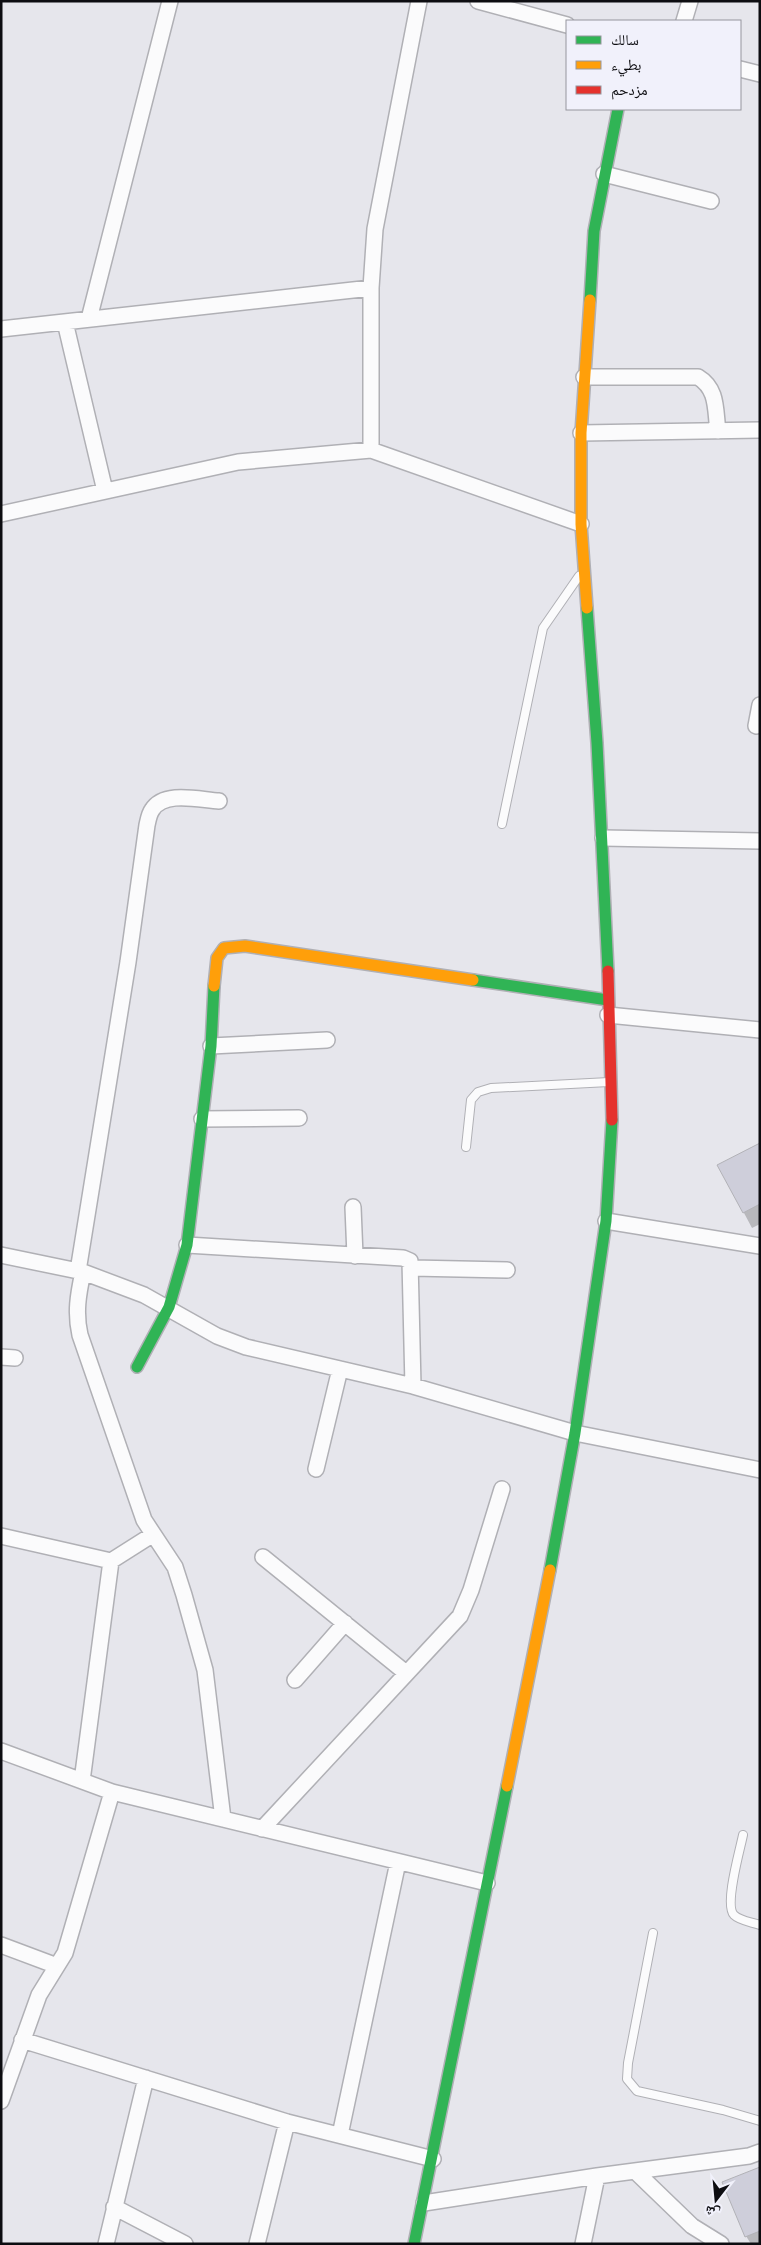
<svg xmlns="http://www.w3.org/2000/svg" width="761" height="2245" font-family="Commissioner,'Noto Naskh Arabic',sans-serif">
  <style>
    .shadow { fill: #0003 }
    .building { fill: #ceceda; stroke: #b2b2b7 }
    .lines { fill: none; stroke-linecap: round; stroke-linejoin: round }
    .lane-casing { stroke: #b0b0b5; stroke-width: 10 }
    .street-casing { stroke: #b0b0b5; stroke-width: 18 }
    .fast-casing { stroke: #b0b0b5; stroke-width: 14 }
    .slow-casing { stroke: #b0b0b5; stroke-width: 14 }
    .jam-casing { stroke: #b0b0b5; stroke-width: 14 }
    .lane { stroke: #fbfbfc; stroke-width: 8 }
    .street { stroke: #fbfbfc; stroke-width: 15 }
    .fast { stroke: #30b455; stroke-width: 11 }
    .slow { stroke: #ff9f0a; stroke-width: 11 }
    .jam { stroke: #e5322d; stroke-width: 11 }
  </style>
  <rect width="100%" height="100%" fill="#e6e6ec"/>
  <path class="shadow" d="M760 1154V1224L752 1228 719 1166Z
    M760 2168V2244H751L746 2236Z"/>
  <path class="building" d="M760 1143V1204L743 1213 717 1165Z
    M760 2167V2231L745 2237 722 2182Z"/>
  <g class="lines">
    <defs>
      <path id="lane" d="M502 824 543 628 579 576
        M466 1147 471 1100 478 1092 491 1088 609 1082
        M743 1835C740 1850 724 1905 734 1915 740 1921 752 1922 760 1925
        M653 1933 628 2063 627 2079 637 2091 723 2110 760 2121"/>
      <path id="street" d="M478 1 567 25
        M684 21 690 1
        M740 69 760 74
        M604 174 711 201
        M89 319 170 1
        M65 322 105 491
        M1 329 371 288
        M584 377H698C718 389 715 410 718 431
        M581 433 760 430
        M371 450V288L375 229 419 1
        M1 514 238 462 371 450 581 524
        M756 726 760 705
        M603 838 760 841
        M608 1015 760 1030
        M211 1046 327 1040
        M202 1119 299 1118
        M353 1207 355 1256
        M606 1221 760 1246
        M187 1245 403 1258 410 1261 413 1386
        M1 1255 83 1272 144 1295 217 1336 246 1347 413 1386 575 1433 760 1470
        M412 1268 507 1270
        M78 1271 128 962 147 825C148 821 149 814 152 810 164 790 200 800 219 801
        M83 1272C78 1295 75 1313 80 1335L144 1520 175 1567 184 1595 205 1670 223 1819
        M1 1357 15 1358
        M316 1469 340 1369
        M1 1536 111 1561 152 1535
        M263 1557 406 1673
        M295 1680 345 1623
        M1 1751 112 1792 487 1883
        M82 1781 111 1561
        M262 1829 460 1616 471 1590 502 1489
        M1 1945 57 1966
        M22 2040 287 2122 433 2159
        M1 2101 39 1995 65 1953 112 1792
        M340 2135 398 1862
        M635 2171 692 2226 721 2244
        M424 2203 597 2176 749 2156 760 2152
        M114 2207 185 2244
        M106 2244 146 2078
        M257 2244 287 2122
        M583 2244 597 2176"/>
      <path id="fast" d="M590 300 594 231 618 109
        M587 608 597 743 608 971
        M473 980 608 1000
        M137 1367 169 1307 187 1245 211 1046 214 986
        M550 1570 575 1433 606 1221 612 1120
        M414 2244 507 1786"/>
      <path id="slow" d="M587 608 581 524V433L590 300
        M214 986 217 958 224 948 245 946 473 980
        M507 1786 550 1570"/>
      <path id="jam" d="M608 971 612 1120"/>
    </defs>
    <use href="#lane" class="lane-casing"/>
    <use href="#street" class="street-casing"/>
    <use href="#fast" class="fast-casing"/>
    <use href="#slow" class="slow-casing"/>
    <use href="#jam" class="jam-casing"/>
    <use href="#lane" class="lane"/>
    <use href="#street" class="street"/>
    <use href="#fast" class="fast"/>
    <use href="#slow" class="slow"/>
    <use href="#jam" class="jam"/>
  </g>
  <rect width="761" height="2245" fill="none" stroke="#0d0d11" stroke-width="5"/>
  <rect x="566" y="20" width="175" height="90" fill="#f1f1fb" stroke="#96969d"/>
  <rect x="576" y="36" width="25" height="8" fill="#30b455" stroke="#96969d"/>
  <text x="611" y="45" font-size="15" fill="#0d0d11">سالك</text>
  <rect x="576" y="61" width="25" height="8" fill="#ff9f0a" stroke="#96969d"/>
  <text x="611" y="70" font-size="15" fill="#0d0d11">بطيء</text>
  <rect x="576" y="86" width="25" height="8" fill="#e5322d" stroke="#96969d"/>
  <text x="611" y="95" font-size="15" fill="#0d0d11">مزدحم</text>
  <g transform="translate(716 2200) rotate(196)" stroke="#f1f1fb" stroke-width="4" paint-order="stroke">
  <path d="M0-4L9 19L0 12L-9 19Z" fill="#0d0d11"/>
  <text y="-8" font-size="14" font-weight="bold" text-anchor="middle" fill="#0d0d11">ش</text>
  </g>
</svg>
